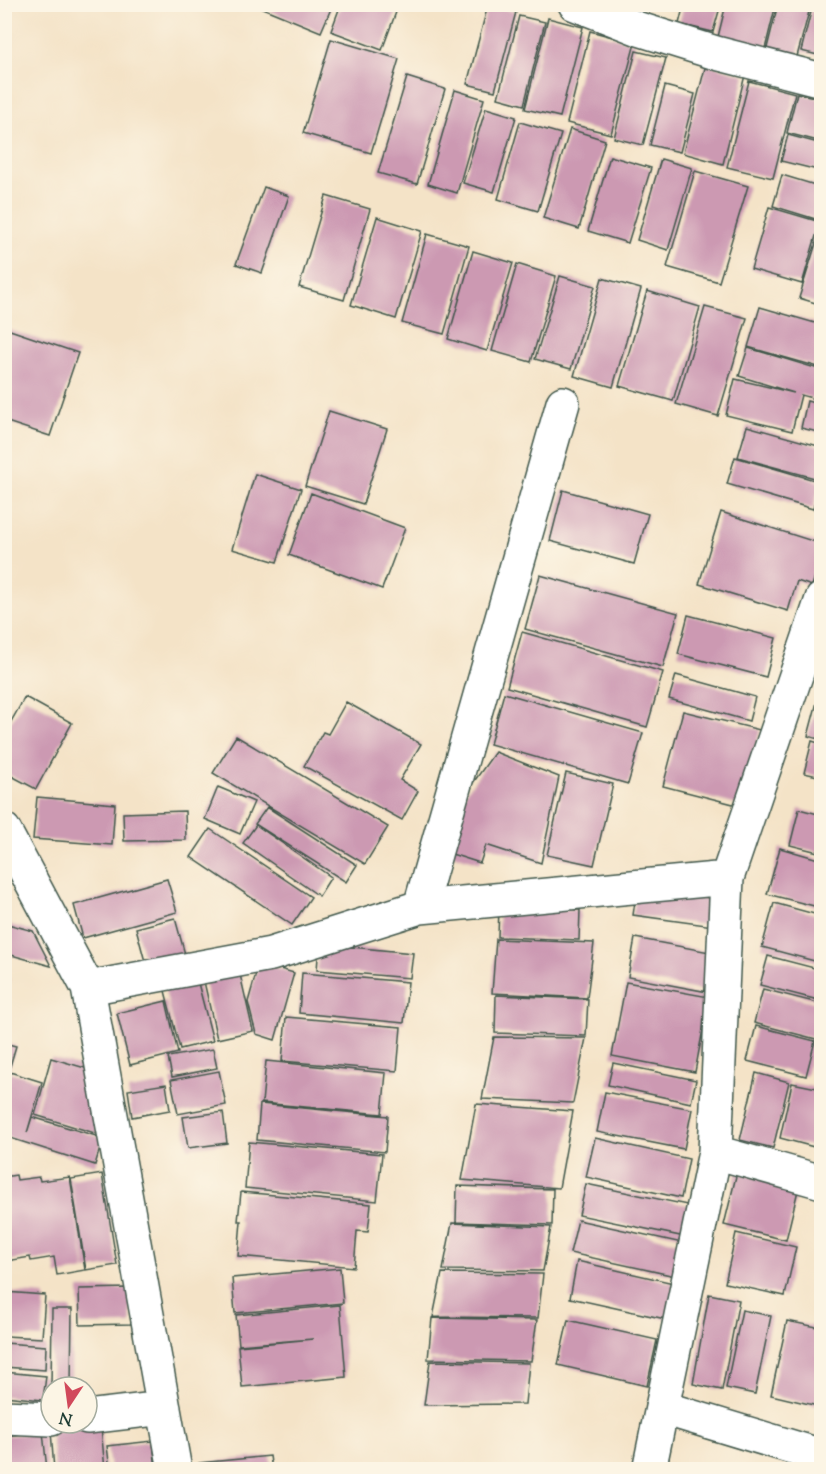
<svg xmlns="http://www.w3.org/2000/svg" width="826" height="1474" font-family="'Sorts Mill Goudy',serif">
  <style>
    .building { fill: #cc99b2 }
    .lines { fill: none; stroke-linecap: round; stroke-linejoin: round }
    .minor-casing { stroke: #3f564a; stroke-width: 36 }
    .minor { stroke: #fff; stroke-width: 33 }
  </style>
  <rect width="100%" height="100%" fill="#fcf5e5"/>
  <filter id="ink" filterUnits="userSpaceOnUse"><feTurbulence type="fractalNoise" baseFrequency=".0167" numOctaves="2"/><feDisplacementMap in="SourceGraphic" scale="12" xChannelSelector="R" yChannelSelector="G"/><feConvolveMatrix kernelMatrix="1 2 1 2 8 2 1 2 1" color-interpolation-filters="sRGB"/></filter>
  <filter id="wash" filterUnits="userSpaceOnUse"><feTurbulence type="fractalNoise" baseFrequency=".008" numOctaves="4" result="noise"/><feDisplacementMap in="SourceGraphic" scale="24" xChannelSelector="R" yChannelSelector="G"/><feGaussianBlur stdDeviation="1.35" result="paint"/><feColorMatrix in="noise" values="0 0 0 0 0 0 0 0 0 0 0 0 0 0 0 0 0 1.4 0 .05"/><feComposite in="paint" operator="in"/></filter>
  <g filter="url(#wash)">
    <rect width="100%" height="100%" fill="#f4e3c7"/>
    <g id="blocks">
      <path class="building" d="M261 4H333L321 32 260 7Z
        M341 4H399L382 50 331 31Z
        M653 4H675L673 10Z
        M684 4H721L713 32 679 24Z
        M726 4H776L763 57 716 45Z
        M778 4H811L795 64 765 56Z
        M813 4H822V56L801 51Z
        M488 5 516 12 495 91 467 84Z
        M519 16 545 22 524 105 498 98Z
        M548 18 583 27 560 117 525 109Z
        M590 31 635 43 611 134 567 123Z
        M331 39 399 59 371 153 303 133Z
        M636 51 666 58 643 145 614 138Z
        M706 64 745 75 723 164 683 153Z
        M407 77 445 89 417 184 378 173Z
        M749 81 795 93 773 178 727 167Z
        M665 86 695 94 680 152 650 145Z
        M455 90 484 99 457 193 428 184Z
        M797 93 822 99V142L787 133Z
        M486 108 516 117 494 192 463 183Z
        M520 122 561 134 538 211 498 199Z
        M570 129 605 140 579 229 543 218Z
        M788 135 822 144V171L781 161Z
        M610 156 651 168 628 243 588 231Z
        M661 159 692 168 668 250 637 240Z
        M695 171 748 186 719 282 667 267Z
        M782 175 822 187V221L773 206Z
        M264 187 289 196 262 273 236 264Z
        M326 196 370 209 344 300 299 287Z
        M769 207 820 222 802 284 751 269Z
        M377 217 422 231 396 319 351 305Z
        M822 224V305L799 298Z
        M427 234 469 246 444 334 402 323Z
        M473 251 513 263 487 351 448 339Z
        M517 264 556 276 531 362 492 351Z
        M560 276 595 286 571 369 535 359Z
        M602 278 641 289 613 387 574 376Z
        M647 291 700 307 673 401 619 386Z
        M705 307 747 318 718 416 676 404Z
        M760 307 822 325V368L748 347Z
        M4 328 78 353 50 436 4 421Z
        M748 348 822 370V401L801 395 792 431 726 415 735 379 794 393 739 376Z
        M807 401 822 405V433L801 428Z
        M329 411 387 429 363 504 305 486Z
        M747 426 822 447V480L738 457Z
        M735 457 821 482 813 509 727 484Z
        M255 474 301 489 277 562 232 549Z
        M563 490 648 514 634 564 550 541Z
        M311 493 405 528 382 589 289 555Z
        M721 512 822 544V553L812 586 797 581 788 611 699 584Z
        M540 575 678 613 663 667 525 629Z
        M688 615 776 638 766 677 678 654Z
        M522 632 663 672 647 727 507 687Z
        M676 675 755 697 749 721 669 699Z
        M821 687H822V740L808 736Z
        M504 693 643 733 628 784 490 744Z
        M25 697 72 723 36 789 4 772V734Z
        M346 702 421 744 400 780 418 791 402 820 304 766 323 732 328 734Z
        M683 711 760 730 741 806 663 786Z
        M236 736 388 827 365 864 213 773Z
        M812 741 822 744V777L804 773Z
        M495 752 559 777 541 863 486 845 480 863 439 850 441 828Z
        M566 773 613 784 594 865 547 855Z
        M218 787 254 802 240 834 205 819Z
        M37 797 115 804 112 845 33 839Z
        M267 807 357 865 346 882 255 824Z
        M799 809 822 815V853L790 845Z
        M185 811 186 840 124 841 123 813Z
        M256 825 331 877 319 896 243 843Z
        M210 829 311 897 292 925 191 857Z
        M780 848 822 860V908L767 894Z
        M167 879 177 912 83 938 74 905Z
        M637 888 717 899 713 926 633 915Z
        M774 903 822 916V963L762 947Z
        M499 907 580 910 579 940 498 937Z
        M175 918 186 958 147 969 136 928Z
        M4 923 33 931 51 966 4 953Z
        M635 938 715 953 708 992 628 977Z
        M496 939 594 943 587 998 492 993Z
        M319 944 413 953 410 978 317 970Z
        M768 956 822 970V1001L760 985Z
        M259 963 294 973 275 1040 256 1034 248 1002Z
        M239 970 253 1031 217 1039 203 977Z
        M302 973 408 982 404 1023 299 1013Z
        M4 977 10 979 5 995H4Z
        M197 979 213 1041 180 1049 164 987Z
        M626 982 709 997 695 1072 612 1056Z
        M763 989 822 1004 820 1040 754 1023Z
        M496 995 588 999 586 1036 495 1033Z
        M166 1001 178 1053 130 1065 117 1013Z
        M286 1017 401 1027 397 1071 282 1061Z
        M756 1026 815 1041 806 1076 747 1061Z
        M494 1037 586 1038 573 1103 482 1099Z
        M4 1043 16 1046 5 1083H4Z
        M213 1049 217 1068 172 1077 168 1057Z
        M51 1058 92 1070 98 1134 35 1115Z
        M266 1061 386 1073 382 1114 262 1103Z
        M613 1063 696 1080 691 1103 608 1085Z
        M219 1071 226 1105 178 1114 171 1080Z
        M10 1072 42 1082 27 1133 32 1117 103 1138 95 1165 4 1136V1090Z
        M756 1073 789 1082 773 1148 740 1140Z
        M792 1083 822 1089V1115L814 1147 780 1138Z
        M166 1084 170 1110 132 1117 128 1090Z
        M605 1092 692 1109 684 1149 597 1132Z
        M260 1104 388 1116 385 1152 257 1140Z
        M476 1104 573 1111 559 1188 462 1180Z
        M223 1112 227 1143 188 1148 183 1117Z
        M595 1138 689 1159 681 1198 586 1177Z
        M249 1142 382 1154 377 1201 245 1188Z
        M737 1172 799 1186 786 1240 724 1225Z
        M102 1174 117 1265 86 1270 71 1179Z
        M16 1175 17 1180 39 1177 40 1181 70 1177 85 1270 57 1275 54 1257 31 1261 30 1257 6 1261 4 1177Z
        M586 1184 697 1207 690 1238 579 1215Z
        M457 1186 553 1189 552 1225 456 1222Z
        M241 1192 371 1204 368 1232 357 1231 354 1267 238 1256 241 1221H238Z
        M578 1220 696 1246 689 1279 570 1253Z
        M452 1223 551 1227 543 1271 443 1270Z
        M736 1233 796 1247 785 1296 725 1283Z
        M577 1261 678 1284 670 1320 570 1298Z
        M340 1268 343 1303 235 1313 232 1278Z
        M442 1273 543 1274 538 1318 433 1317Z
        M130 1288 131 1324 80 1325 79 1289Z
        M5 1292 45 1295 42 1338 5 1336Z
        M709 1294 739 1300 722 1390 693 1384Z
        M340 1305 346 1377 242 1387 238 1346 313 1339 239 1345 236 1315Z
        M52 1309H72L71 1387H51Z
        M742 1310 771 1316 755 1394 726 1388Z
        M432 1318 537 1320 531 1361 428 1359Z
        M568 1320 657 1340 647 1386 558 1365Z
        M787 1321 822 1328V1407L771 1395Z
        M4 1343 46 1346 45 1370 4 1367Z
        M430 1361 529 1363 525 1404 424 1405Z
        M4 1372 46 1376 43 1400 4 1396Z
        M101 1427 105 1470H54L51 1431Z
        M43 1432 47 1470H4V1436Z
        M153 1441 156 1470H110L107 1446Z
        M270 1456 272 1470H199V1463Z"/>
    </g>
  </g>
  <g filter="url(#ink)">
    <use href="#blocks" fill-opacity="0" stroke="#3f564a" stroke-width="1.5"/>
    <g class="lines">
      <defs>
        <path id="minor" d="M575 4 639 29 716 53 822 80
          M4 830 88 988 175 1470
          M727 878 822 599
          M420 907 563 403
          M88 988 271 954 420 907 727 878 715 1152 649 1470
          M715 1152 822 1182
          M663 1408 822 1456
          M4 1417 51 1419
          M87 1417 164 1408"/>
      </defs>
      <use href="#minor" class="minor-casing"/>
      <use href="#minor" class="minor"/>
    </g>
  </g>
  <rect width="826" height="1474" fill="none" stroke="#fcf5e5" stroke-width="24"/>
  <g transform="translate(69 1405) rotate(193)"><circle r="28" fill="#fcf5e5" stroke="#a4ab9e" stroke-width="1.5"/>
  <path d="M0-4.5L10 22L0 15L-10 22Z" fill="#d1495b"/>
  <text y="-9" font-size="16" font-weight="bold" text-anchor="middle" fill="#1f3d34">N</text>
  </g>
</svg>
